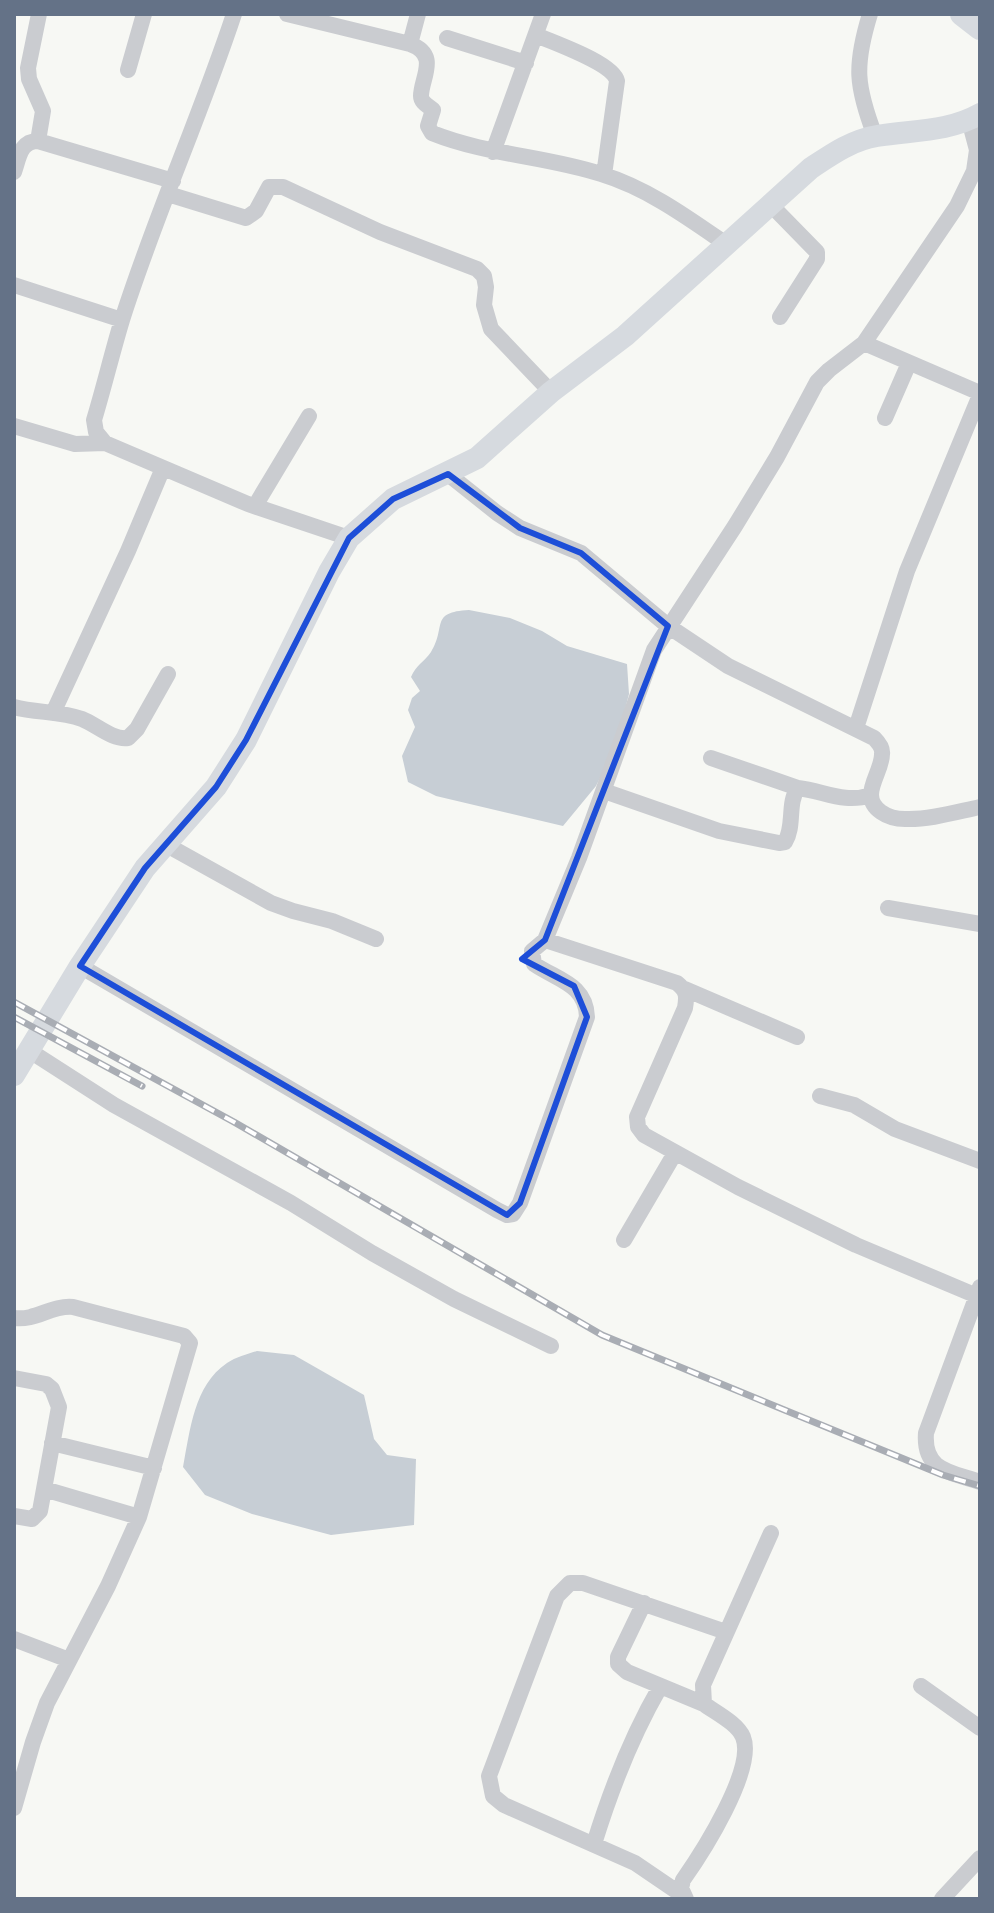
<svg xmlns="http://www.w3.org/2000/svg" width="994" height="1913" font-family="Mulish,sans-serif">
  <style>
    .water { fill: #c7ced5 }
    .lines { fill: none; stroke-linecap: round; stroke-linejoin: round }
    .street { stroke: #caccd0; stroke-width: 16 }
    .secondary { stroke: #d6dadf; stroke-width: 22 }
    .primary { stroke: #d6dadf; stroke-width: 24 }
    .rail-casing { stroke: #a9adb4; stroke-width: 7 }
    .rail { stroke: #fff; stroke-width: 4; stroke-dasharray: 12; stroke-linecap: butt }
    .marked { fill: none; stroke: #1d4ed8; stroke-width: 6; stroke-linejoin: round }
  </style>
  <rect width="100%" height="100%" fill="#f7f8f4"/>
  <path class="water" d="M469 610 510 618 542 631 567 646 627 664 629 694 615 748 596 786 563 826 436 796 408 782 402 756 415 727 408 710 412 698 420 691 411 677C416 665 424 662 431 652 447 627 429 612 469 610Z
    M257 1351 294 1355 364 1395 374 1439 387 1455 416 1459 414 1525 331 1535 252 1514 205 1495 183 1467C190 1431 194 1385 227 1363 236 1357 248 1354 257 1351Z"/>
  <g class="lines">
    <path class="street" d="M234 14C200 117 155 216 122 320 112 353 104 387 94 420L96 432 105 443 248 504 349 538
      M287 14 410 44C440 55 421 78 421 96 421 103 429 106 433 110L428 126 432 133C487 155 546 156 601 174 647 188 687 217 726 244
      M870 14C854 66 856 86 875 136
      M536 35C554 43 613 63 617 81L604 175
      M447 38 526 63
      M410 44 418 14
      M128 70 144 14
      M38 141 43 111 29 79 28 68 39 14
      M493 152 543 14
      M14 172C19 158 20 141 38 141L173 181
      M168 194 246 218 256 211 269 187H283L380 232 477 269 484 276 486 287 484 305 491 329 551 392
      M770 204 817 252V259L780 317
      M14 285 122 320
      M864 343 980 393
      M885 418 909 363
      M14 426 75 444 105 443
      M448 474 497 513 520 528 581 553 668 626 728 666 874 738C879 743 883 748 882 754 882 774 858 796 881 812 888 817 897 819 905 819 929 820 956 812 980 807
      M255 506 309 416
      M14 707C36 713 61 711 82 719 97 725 112 740 128 738L137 729 168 674
      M53 713 128 551 163 468
      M856 728 907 571 980 395
      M711 758 798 788
      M604 791 719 831 779 843 785 842C795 826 787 803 798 788 824 791 844 804 871 795
      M165 844 271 903 293 911 332 921 376 939
      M888 908 980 924
      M545 940 677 983C687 991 687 996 685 1008L637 1117 638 1127 644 1135 738 1187 856 1245 977 1296
      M80 966 497 1210 507 1215 513 1214 520 1203 587 1017C586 984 557 980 534 964L532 951 545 940 579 858 654 650 735 526 777 457 817 382 829 370 864 343 957 206 974 171 977 150 969 120
      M685 989 797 1037
      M30 1051 114 1105 291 1203 372 1253 454 1299 551 1346
      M820 1096 854 1105 895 1129 980 1161
      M624 1240 675 1153
      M980 1287 926 1433C923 1471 951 1472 980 1482
      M14 1318C36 1321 51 1305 73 1307L184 1336 190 1343 139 1517 108 1586 47 1703 33 1742 14 1808
      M14 1378 46 1384 52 1389 59 1407 40 1511 32 1519 14 1516
      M52 1443 154 1468
      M44 1489 139 1517
      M644 1603 618 1657V1664L627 1672 704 1704
      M14 1639 69 1660
      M921 1686 980 1728
      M594 1844C611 1789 631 1737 660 1687
      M682 1895 635 1863 504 1805 493 1796 489 1776 557 1596 570 1583H583L726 1632
      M686 1899 681 1888 683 1880C702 1853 756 1769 743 1737 737 1723 716 1713 704 1704L703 1685 771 1533
      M942 1899 980 1858"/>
    <path class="secondary" d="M14 1075 80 966 145 868 216 787 246 740 329 572 349 538 393 499 477 458 551 392 625 336 811 168C832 154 852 140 877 136 913 130 948 132 980 114"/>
    <path class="primary" d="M962 14 980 28"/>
    <defs>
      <path id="rail" d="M14 1002 234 1122 602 1335 943 1475 980 1486
        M14 1017 142 1086"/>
    </defs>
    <use href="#rail" class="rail-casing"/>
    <use href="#rail" class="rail"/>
  </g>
  <path class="marked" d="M448 474 520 528 581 553 668 626 545 940 522 959 574 986 587 1017 520 1203 507 1215 80 966 145 868 216 787 246 740 349 538 393 499Z"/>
  <rect width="994" height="1913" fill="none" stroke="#647287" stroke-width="32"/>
</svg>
